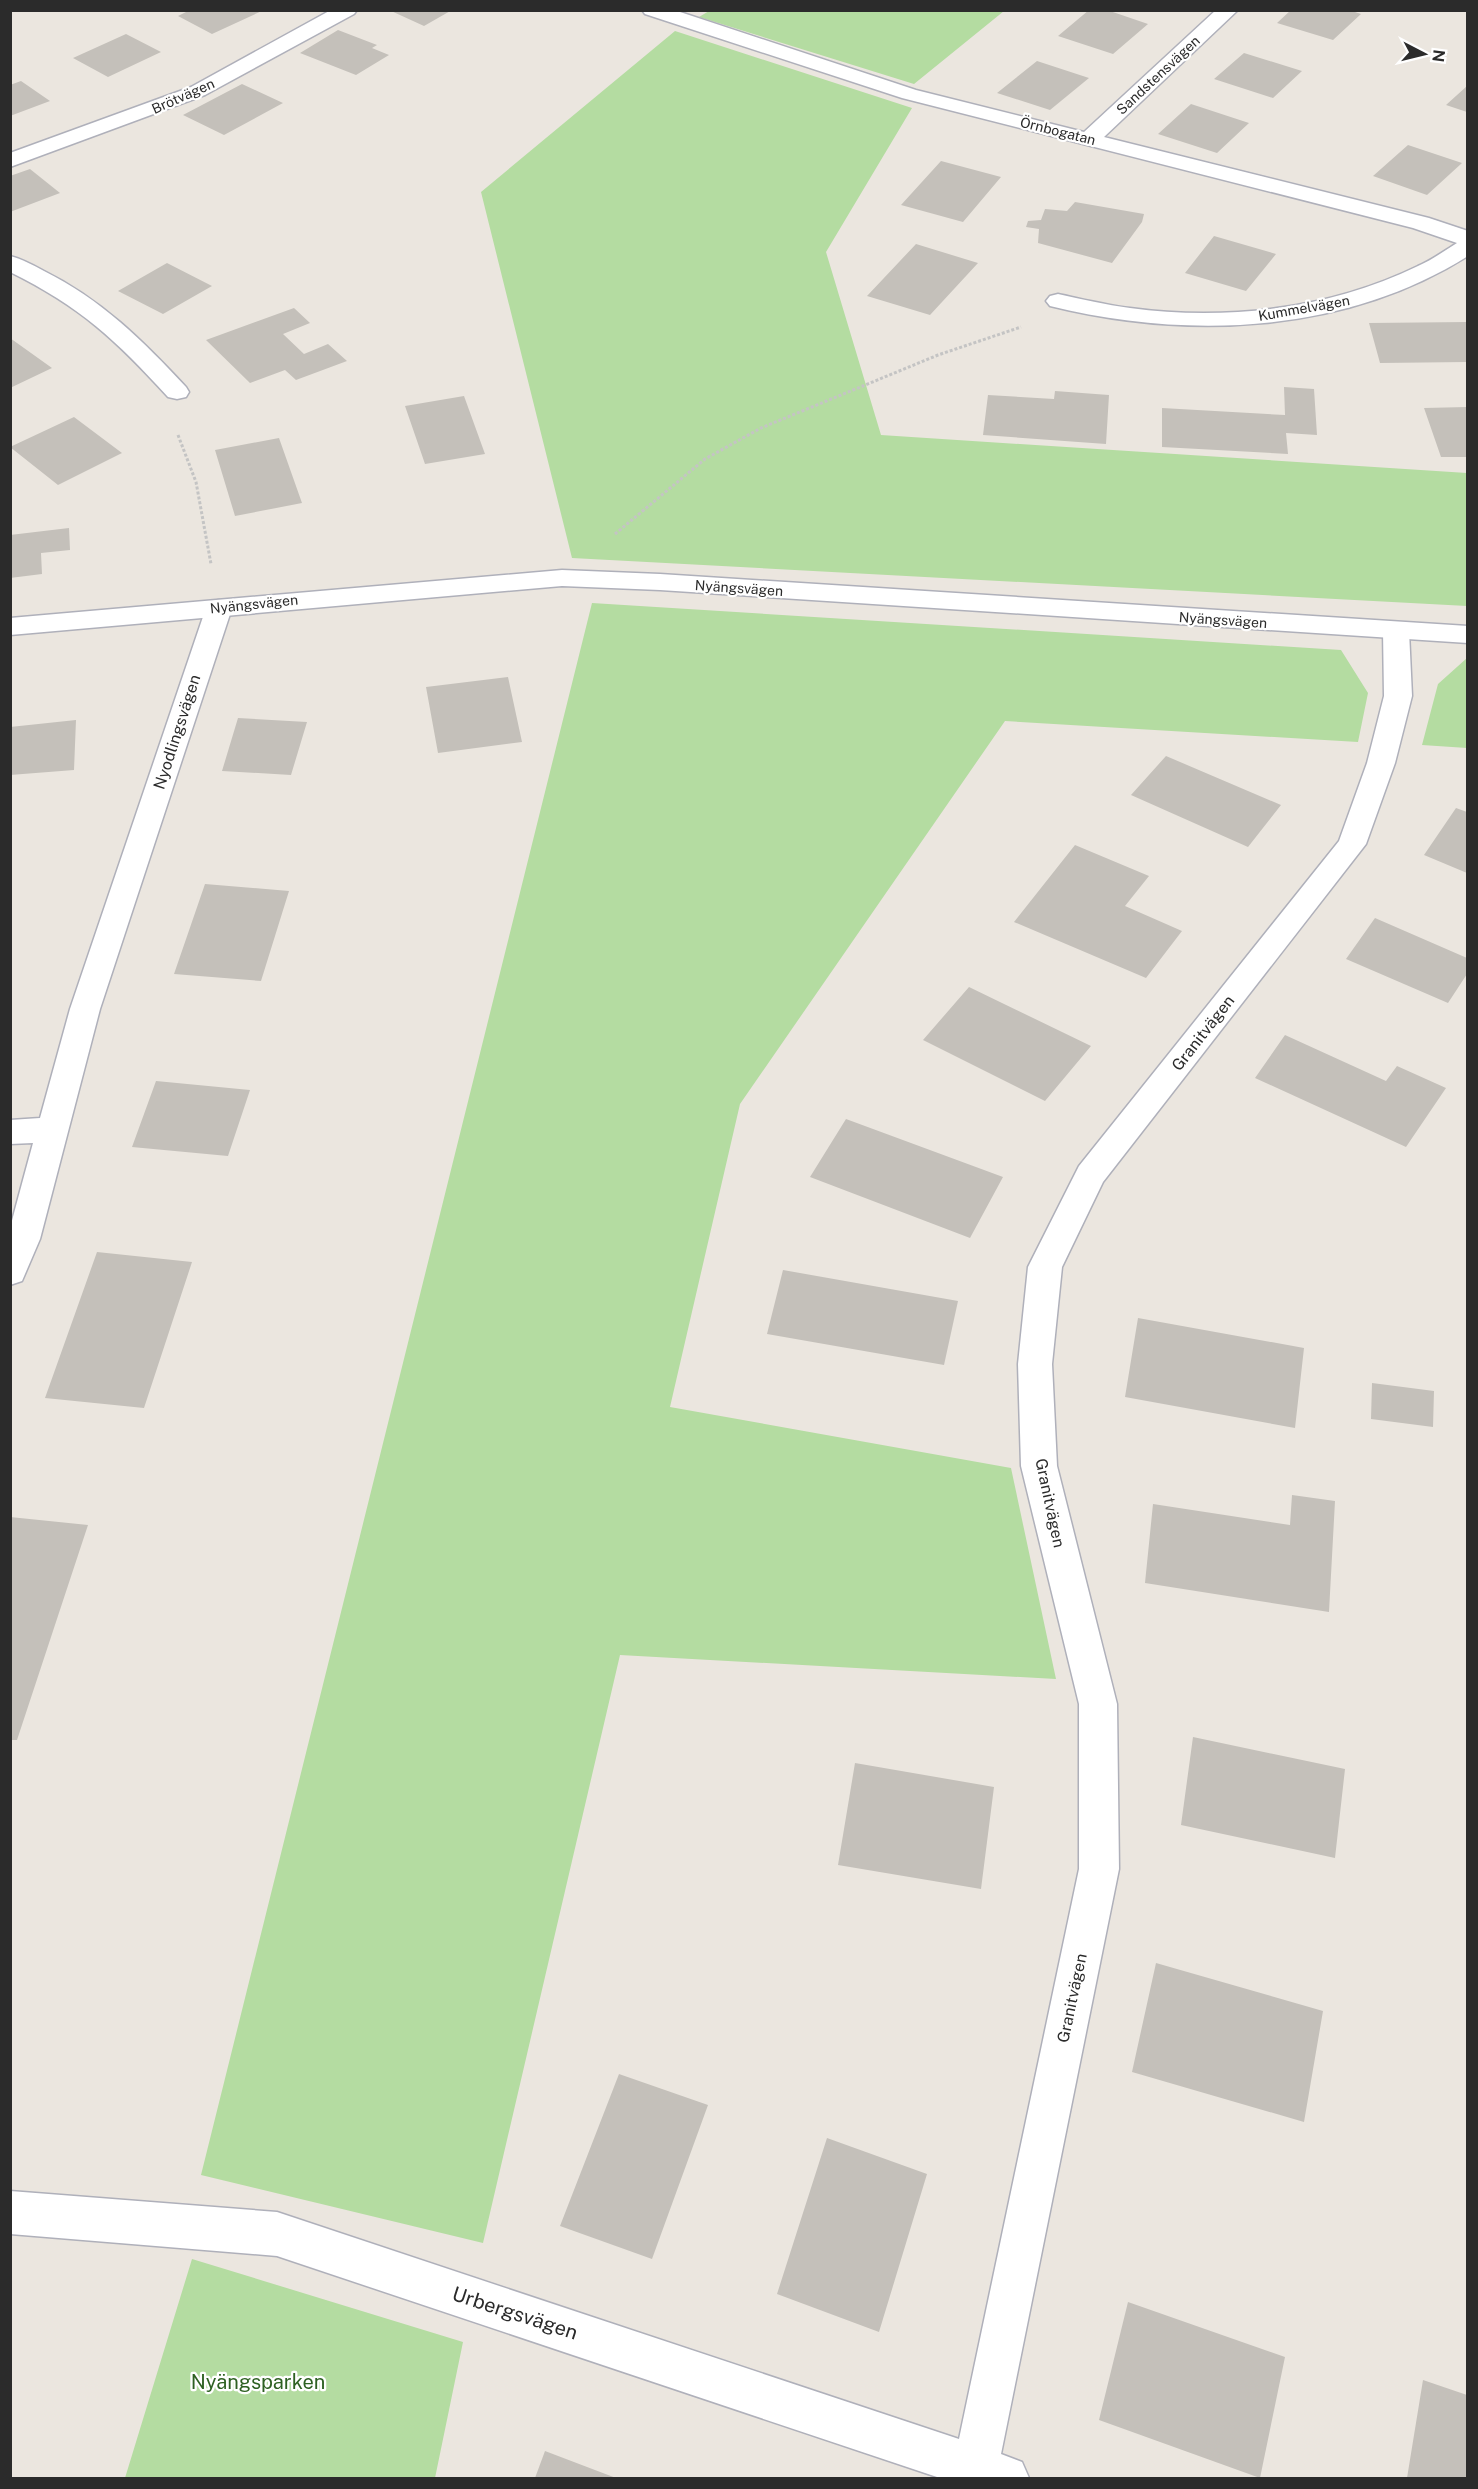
<svg xmlns="http://www.w3.org/2000/svg" width="1478" height="2489" font-family="'Public Sans',sans-serif">
  <style>
    .green { fill: #b4dca1 }
    .building { fill: #c4c0ba }
    .lines { fill: none; stroke-linecap: round; stroke-linejoin: round }
    .minor-casing { stroke: #afb0ba; stroke-width: 3 }
    .tertiary-casing { stroke: #afb0ba; stroke-width: 3 }
    .path { stroke: #c4c4c4; stroke-width: 3; stroke-dasharray: 3 2; stroke-linecap: butt }
    .minor { fill: #fff; fill-rule: evenodd }
    .tertiary { fill: #fff; fill-rule: evenodd }
    .labels { text-anchor: middle; dominant-baseline: central; stroke-width: 4.5; stroke-linejoin: round; paint-order: stroke }
    .far-street-label { font-size: 14px; fill: #2b2b2b; stroke: #fff }
    .street-label { font-size: 16px; fill: #2b2b2b; stroke: #fff }
    .near-street-label { font-size: 20px; fill: #2b2b2b; stroke: #fff }
    .near-park-label { font-size: 20px; fill: #2e6122; stroke: #fff }
  </style>
  <rect width="100%" height="100%" fill="#ebe6df"/>
  <path class="green" d="M709 11V10L1004 11 914 84 699 17Z
    M675 31 912 108 826 252 881 435 1467 473V606L572 558 481 192Z
    M592 603 1341 650 1368 693 1358 742 1005 721 740 1104 670 1407 1011 1468 1056 1679 620 1655 483 2243 201 2175Z
    M1467 658V748L1422 745 1438 684Z
    M192 2259 463 2342 435 2478H125Z"/>
  <path class="building" d="M190 10H264L212 34 178 16Z
    M389 10H452L424 26Z
    M1089 10H1107L1148 24 1113 54 1058 36Z
    M1291 10H1349L1361 14 1333 40 1277 23Z
    M338 30 377 45 372 48 389 55 356 75 300 53Z
    M126 34 161 52 108 77 73 58Z
    M1244 53 1302 71 1273 98 1214 79Z
    M1037 61 1089 78 1050 110 997 93Z
    M21 81 50 101 10 116V85Z
    M242 84 283 103 224 135 183 115Z
    M1467 86V112L1446 105Z
    M1191 104 1249 123 1217 153 1158 134Z
    M1408 145 1462 163 1427 195 1373 176Z
    M941 161 1001 177 963 222 901 205Z
    M30 169 60 193 10 212V176Z
    M1075 202 1144 214 1142 222 1112 263 1038 243 1039 229 1026 227 1028 221 1041 220 1045 209 1067 211Z
    M1214 236 1276 254 1246 291 1185 273Z
    M916 244 978 263 930 315 867 296Z
    M167 263 212 286 163 314 118 291Z
    M294 308 310 323 283 334 304 354 328 344 347 361 296 380 285 370 250 383 206 340Z
    M1467 322V362L1380 363 1369 323Z
    M10 338 52 368 10 388Z
    M1284 387 1314 389 1317 435 1286 433 1288 454 1162 447V408L1285 415Z
    M1055 391 1109 395 1106 444 983 435 988 395 1054 399Z
    M464 396 485 454 425 464 405 406Z
    M1467 407V457H1441L1424 408Z
    M74 417 122 453 58 485 10 447Z
    M279 438 302 503 235 516 215 450Z
    M69 528 70 550 41 553 42 574 10 578V535Z
    M508 677 522 742 438 753 426 687Z
    M238 718 307 722 291 775 222 771Z
    M76 720 74 770 10 775V727Z
    M1166 756 1281 805 1248 847 1131 795Z
    M1456 808 1467 812V873L1424 855Z
    M1075 845 1149 876 1125 906 1182 931 1146 978 1014 922Z
    M205 884 289 891 261 981 174 974Z
    M1375 918 1467 958V974L1448 1003 1346 959Z
    M969 987 1091 1046 1045 1101 923 1040Z
    M1285 1035 1386 1081 1397 1066 1446 1088 1406 1147 1255 1078Z
    M156 1081 250 1090 228 1156 132 1147Z
    M846 1119 1003 1177 970 1238 810 1177Z
    M97 1252 192 1262 144 1408 45 1398Z
    M783 1270 958 1301 944 1365 767 1334Z
    M1138 1318 1304 1348 1295 1428 1125 1397Z
    M1372 1383 1434 1391 1433 1427 1371 1419Z
    M1292 1495 1335 1501 1329 1612 1145 1583 1153 1504 1290 1525Z
    M10 1517 88 1525 17 1740H10Z
    M1193 1737 1345 1769 1335 1858 1181 1825Z
    M855 1763 994 1787 981 1889 838 1865Z
    M1156 1963 1323 2011 1304 2122 1132 2072Z
    M619 2074 708 2105 652 2259 560 2226Z
    M827 2138 927 2174 879 2332 777 2294Z
    M1128 2302 1285 2357 1260 2478 1099 2420Z
    M1423 2380 1467 2395V2478H1407Z
    M545 2451 616 2478H535Z"/>
  <g class="lines">
    <defs>
      <path id="minor" d="M331 10H357L354 14 205 95 10 167V153L191 87Z
        M642 10H674L916 90 1084 132 1216 10H1238L1104 137 1429 218 1468 231V256C1344 334 1188 340 1050 306L1046 301 1050 296 1058 294C1082 299 1106 305 1130 308 1226 321 1330 309 1418 266 1432 260 1444 251 1457 243L1413 228 902 98 645 14Z
        M10 256C22 259 33 265 44 271 101 299 143 341 186 387L189 392 186 397 177 399 168 397C116 340 81 307 10 272Z
        M219 600 228 602 232 608 100 1009 40 1239 22 1281 10 1285V1228L33 1143 10 1144V1120L40 1118 70 1009 206 608 210 602Z
        M1396 623 1405 625 1409 631 1412 696 1395 763 1366 844 1103 1182 1062 1267 1052 1364 1057 1466 1117 1704 1119 1869 1001 2454 1022 2462 1029 2478H940L277 2256 10 2234V2191L277 2212 959 2439 1079 1869V1704L1021 1466 1018 1364 1028 1267 1079 1166 1339 841 1367 763 1384 696 1383 631 1387 625Z"/>
      <path id="tertiary" d="M562 570 660 574 1468 626V643L660 590 562 586 10 635V618Z"/>
    </defs>
    <use href="#minor" class="minor-casing"/>
    <use href="#tertiary" class="tertiary-casing"/>
    <path class="path" d="M178 435 196 482 211 564
      M615 534 705 459 761 428 938 355 1021 327"/>
    <use href="#minor" class="minor"/>
    <use href="#tertiary" class="tertiary"/>
  </g>
  <g class="labels">
    <g class="far-street-label">
      <text transform="translate(1158 75) rotate(-43)">Sandstensvägen</text>
      <text transform="translate(183 96) rotate(-24)">Brötvägen</text>
      <text transform="translate(1058 131) rotate(14)">Örnbogatan</text>
      <text transform="translate(1304 308) rotate(-10)">Kummelvägen</text>
      <text transform="translate(739 588) rotate(4)">Nyängsvägen</text>
      <text transform="translate(254 604) rotate(-6)">Nyängsvägen</text>
      <text transform="translate(1223 620) rotate(4)">Nyängsvägen</text>
    </g>
    <g class="street-label">
      <text transform="translate(177 732) rotate(-72)">Nyodlingsvägen</text>
      <text transform="translate(1203 1033) rotate(-52)">Granitvägen</text>
      <text transform="translate(1050 1503) rotate(78)">Granitvägen</text>
      <text transform="translate(1072 1998) rotate(-78)">Granitvägen</text>
    </g>
    <g class="near-street-label">
      <text transform="translate(515 2313) rotate(18)">Urbergsvägen</text>
    </g>
    <g class="near-park-label">
      <text x="258" y="2382">Nyängsparken</text>
    </g>
  </g>
  <rect width="1478" height="2489" fill="none" stroke="#2b2b2b" stroke-width="24"/>
  <g transform="translate(1424 54) rotate(97)" stroke="#ffffff" stroke-width="4.5" paint-order="stroke">
  <path d="M0-4.5L10 22L0 15L-10 22Z" fill="#2b2b2b"/>
  <text y="-9" font-size="16" font-weight="bold" text-anchor="middle" fill="#2b2b2b">N</text>
  </g>
</svg>
